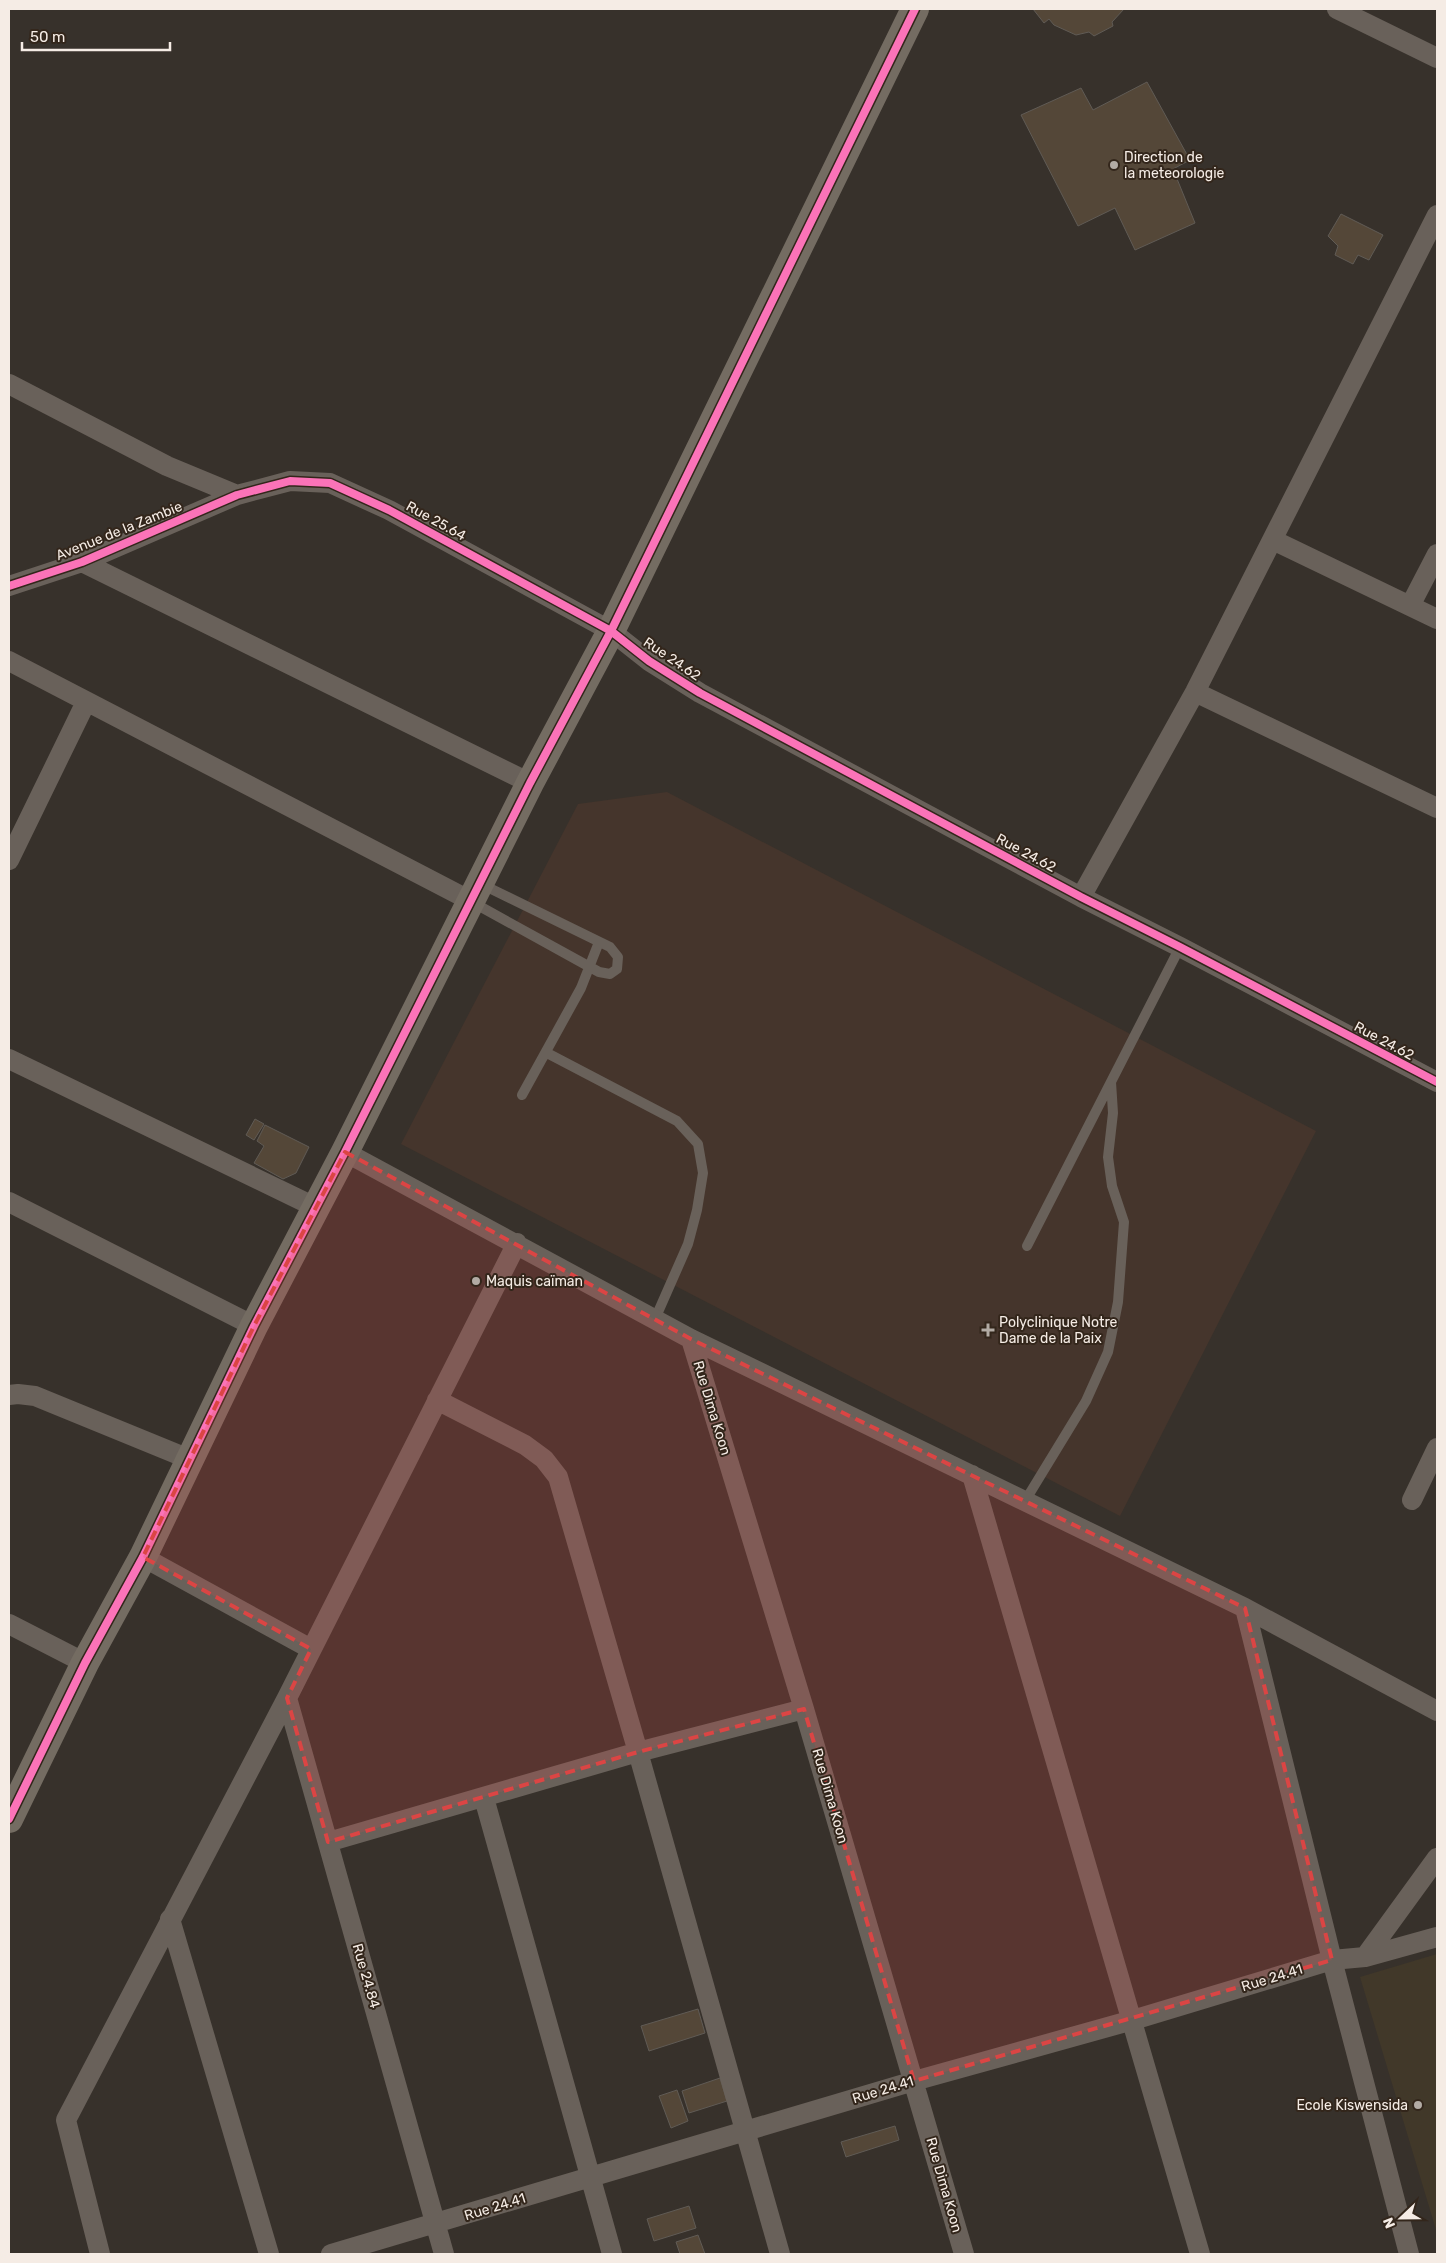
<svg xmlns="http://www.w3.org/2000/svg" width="1446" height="2263" font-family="Rubik,sans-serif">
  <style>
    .education { fill: #413829 }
    .medical { fill: #45352c }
    .building { fill: #544738; stroke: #605b55 }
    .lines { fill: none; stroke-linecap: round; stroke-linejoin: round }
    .lane { stroke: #69615a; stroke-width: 10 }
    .street { stroke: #69615a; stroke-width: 20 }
    .secondary { stroke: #746c62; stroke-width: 28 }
    .cycleway-casing { stroke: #33261b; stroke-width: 11 }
    .cycleway { stroke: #fb73b8; stroke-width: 8 }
    .marked { fill: #db4544; fill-opacity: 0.2; stroke: #db4544; stroke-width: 4; stroke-dasharray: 10 6; stroke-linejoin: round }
    .poi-dot { fill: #b2aba4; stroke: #33261b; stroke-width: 2 }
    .labels { text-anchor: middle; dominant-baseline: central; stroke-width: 4; stroke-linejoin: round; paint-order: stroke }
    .poi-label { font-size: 14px; fill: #f5ece5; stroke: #33261b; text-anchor: start }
    .street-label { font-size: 14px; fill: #f5ece5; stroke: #33261b }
  </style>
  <rect width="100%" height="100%" fill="#37312b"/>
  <path class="education" d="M1437 1954V2233L1360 1977Z"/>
  <path class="medical" d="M667 792 1316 1131 1120 1516 401 1144 578 804Z"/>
  <path class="building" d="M1033 9H1124L1112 22 1113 26 1094 36 1089 32 1076 35 1054 25 1049 19 1044 23Z
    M1147 82 1190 160 1173 169 1195 223 1135 250 1115 208 1078 226 1021 115 1081 88 1093 110Z
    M1341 214 1383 235 1369 260 1358 255 1353 264 1335 255 1338 246 1328 236Z
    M255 1119 264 1124 254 1140 246 1135Z
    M265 1125 309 1147 296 1173 283 1179 254 1163 264 1146 257 1141Z
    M698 2009 705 2033 649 2051 641 2026Z
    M720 2078 727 2101 689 2113 682 2091Z
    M677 2090 688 2121 671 2128 659 2096Z
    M895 2126 899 2140 846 2157 841 2142Z
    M689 2206 696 2228 654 2241 647 2219Z
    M698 2235 705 2254H680L676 2242Z"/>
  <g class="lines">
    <path class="lane" d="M472 902 599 972 610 974 617 969 618 957 610 947 481 884
      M547 1053 677 1121 698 1144 703 1173 697 1210 688 1244 655 1319
      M522 1095 581 988 599 942
      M1027 1246 1180 947
      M1025 1501 1086 1401 1108 1352 1118 1302 1124 1222 1112 1186 1108 1157 1113 1113 1111 1082"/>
    <path class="street" d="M1337 9 1437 58
      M9 384 167 466 237 495
      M1273 540 1437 619
      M82 562 530 783
      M9 586 82 562 237 495 290 481 330 483 389 510 611 631 649 661 700 693 1081 897 1180 947 1437 1082
      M1410 606 1437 554
      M9 661 471 901
      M1195 692 1437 808
      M9 860 86 702
      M1081 897 1195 692 1437 215
      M9 1059 315 1207
      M345 1152 691 1339 1245 1608 1437 1711
      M9 1202 254 1326
      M691 1339 804 1709 964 2254
      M9 1395 18 1394 35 1396 189 1459
      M437 1400 525 1445 544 1459 558 1477 638 1752 780 2254
      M972 1475 1200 2254
      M1412 1500 1437 1448
      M143 1557 311 1649
      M1245 1608 1332 1960 1409 2254
      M9 1624 85 1663
      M287 1698 444 2254
      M484 1798 612 2254
      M328 1842 638 1752 804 1709
      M170 1919 269 2254
      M1365 1957 1437 1858
      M100 2254 66 2120 287 1698 517 1243
      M331 2254 914 2081 1133 2020 1332 1960 1365 1957 1437 1937"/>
    <path class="secondary" d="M9 1819 85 1663 143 1557 254 1326 345 1152 530 783 611 631 915 9"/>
    <defs>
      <path id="cycleway" d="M9 586 82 562 237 495 290 481 330 483 389 510 611 631 649 661 700 693 1081 897 1180 947 1437 1082
        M9 1819 85 1663 143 1557 254 1326 345 1152 530 783 611 631 915 9"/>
    </defs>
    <use href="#cycleway" class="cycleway-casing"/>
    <use href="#cycleway" class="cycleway"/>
  </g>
  <path class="marked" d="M345 1152 691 1339 1245 1608 1332 1960 914 2081 804 1709 638 1752 328 1842 287 1698 311 1649 143 1557 254 1326Z"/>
  <g class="poi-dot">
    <circle cx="1114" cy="165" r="5"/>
    <circle cx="476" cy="1281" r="5"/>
    <path d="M985.5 1322.5h5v5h5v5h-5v5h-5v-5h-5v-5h5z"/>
    <circle cx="1418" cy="2105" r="5"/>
  </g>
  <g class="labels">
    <g class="poi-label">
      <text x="1124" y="157">Direction de<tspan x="1124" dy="16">la meteorologie</tspan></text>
      <text x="486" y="1281">Maquis caïman</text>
      <text x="999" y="1322">Polyclinique Notre<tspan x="999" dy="16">Dame de la Paix</tspan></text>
      <text x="1408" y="2105" text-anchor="end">Ecole Kiswensida</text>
    </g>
    <g class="street-label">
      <text transform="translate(436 521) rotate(29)">Rue 25.64</text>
      <text transform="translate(119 531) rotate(-22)">Avenue de la Zambie</text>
      <text transform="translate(672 659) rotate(34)">Rue 24.62</text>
      <text transform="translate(1026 853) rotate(28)">Rue 24.62</text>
      <text transform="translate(1384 1041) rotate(28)">Rue 24.62</text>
      <text transform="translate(712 1408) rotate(73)">Rue Dima Koon</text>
      <text transform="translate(830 1796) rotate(74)">Rue Dima Koon</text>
      <text transform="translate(366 1976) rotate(74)">Rue 24.84</text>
      <text transform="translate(1272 1978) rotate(-17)">Rue 24.41</text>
      <text transform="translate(883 2090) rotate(-17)">Rue 24.41</text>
      <text transform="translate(944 2185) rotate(74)">Rue Dima Koon</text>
      <text transform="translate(495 2207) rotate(-17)">Rue 24.41</text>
    </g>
  </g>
  <rect width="1446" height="2263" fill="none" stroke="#f5ece5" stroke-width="20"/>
  <g transform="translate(1401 2218) rotate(248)" stroke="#33261b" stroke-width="4" paint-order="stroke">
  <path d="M0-4L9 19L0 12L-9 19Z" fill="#f5ece5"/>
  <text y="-8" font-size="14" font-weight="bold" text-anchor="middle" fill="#f5ece5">N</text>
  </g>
  <path d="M22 42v8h148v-8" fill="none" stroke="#f5ece5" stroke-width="2.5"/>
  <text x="30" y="42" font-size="15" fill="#f5ece5" stroke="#33261b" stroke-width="4" paint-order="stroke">50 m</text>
</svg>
